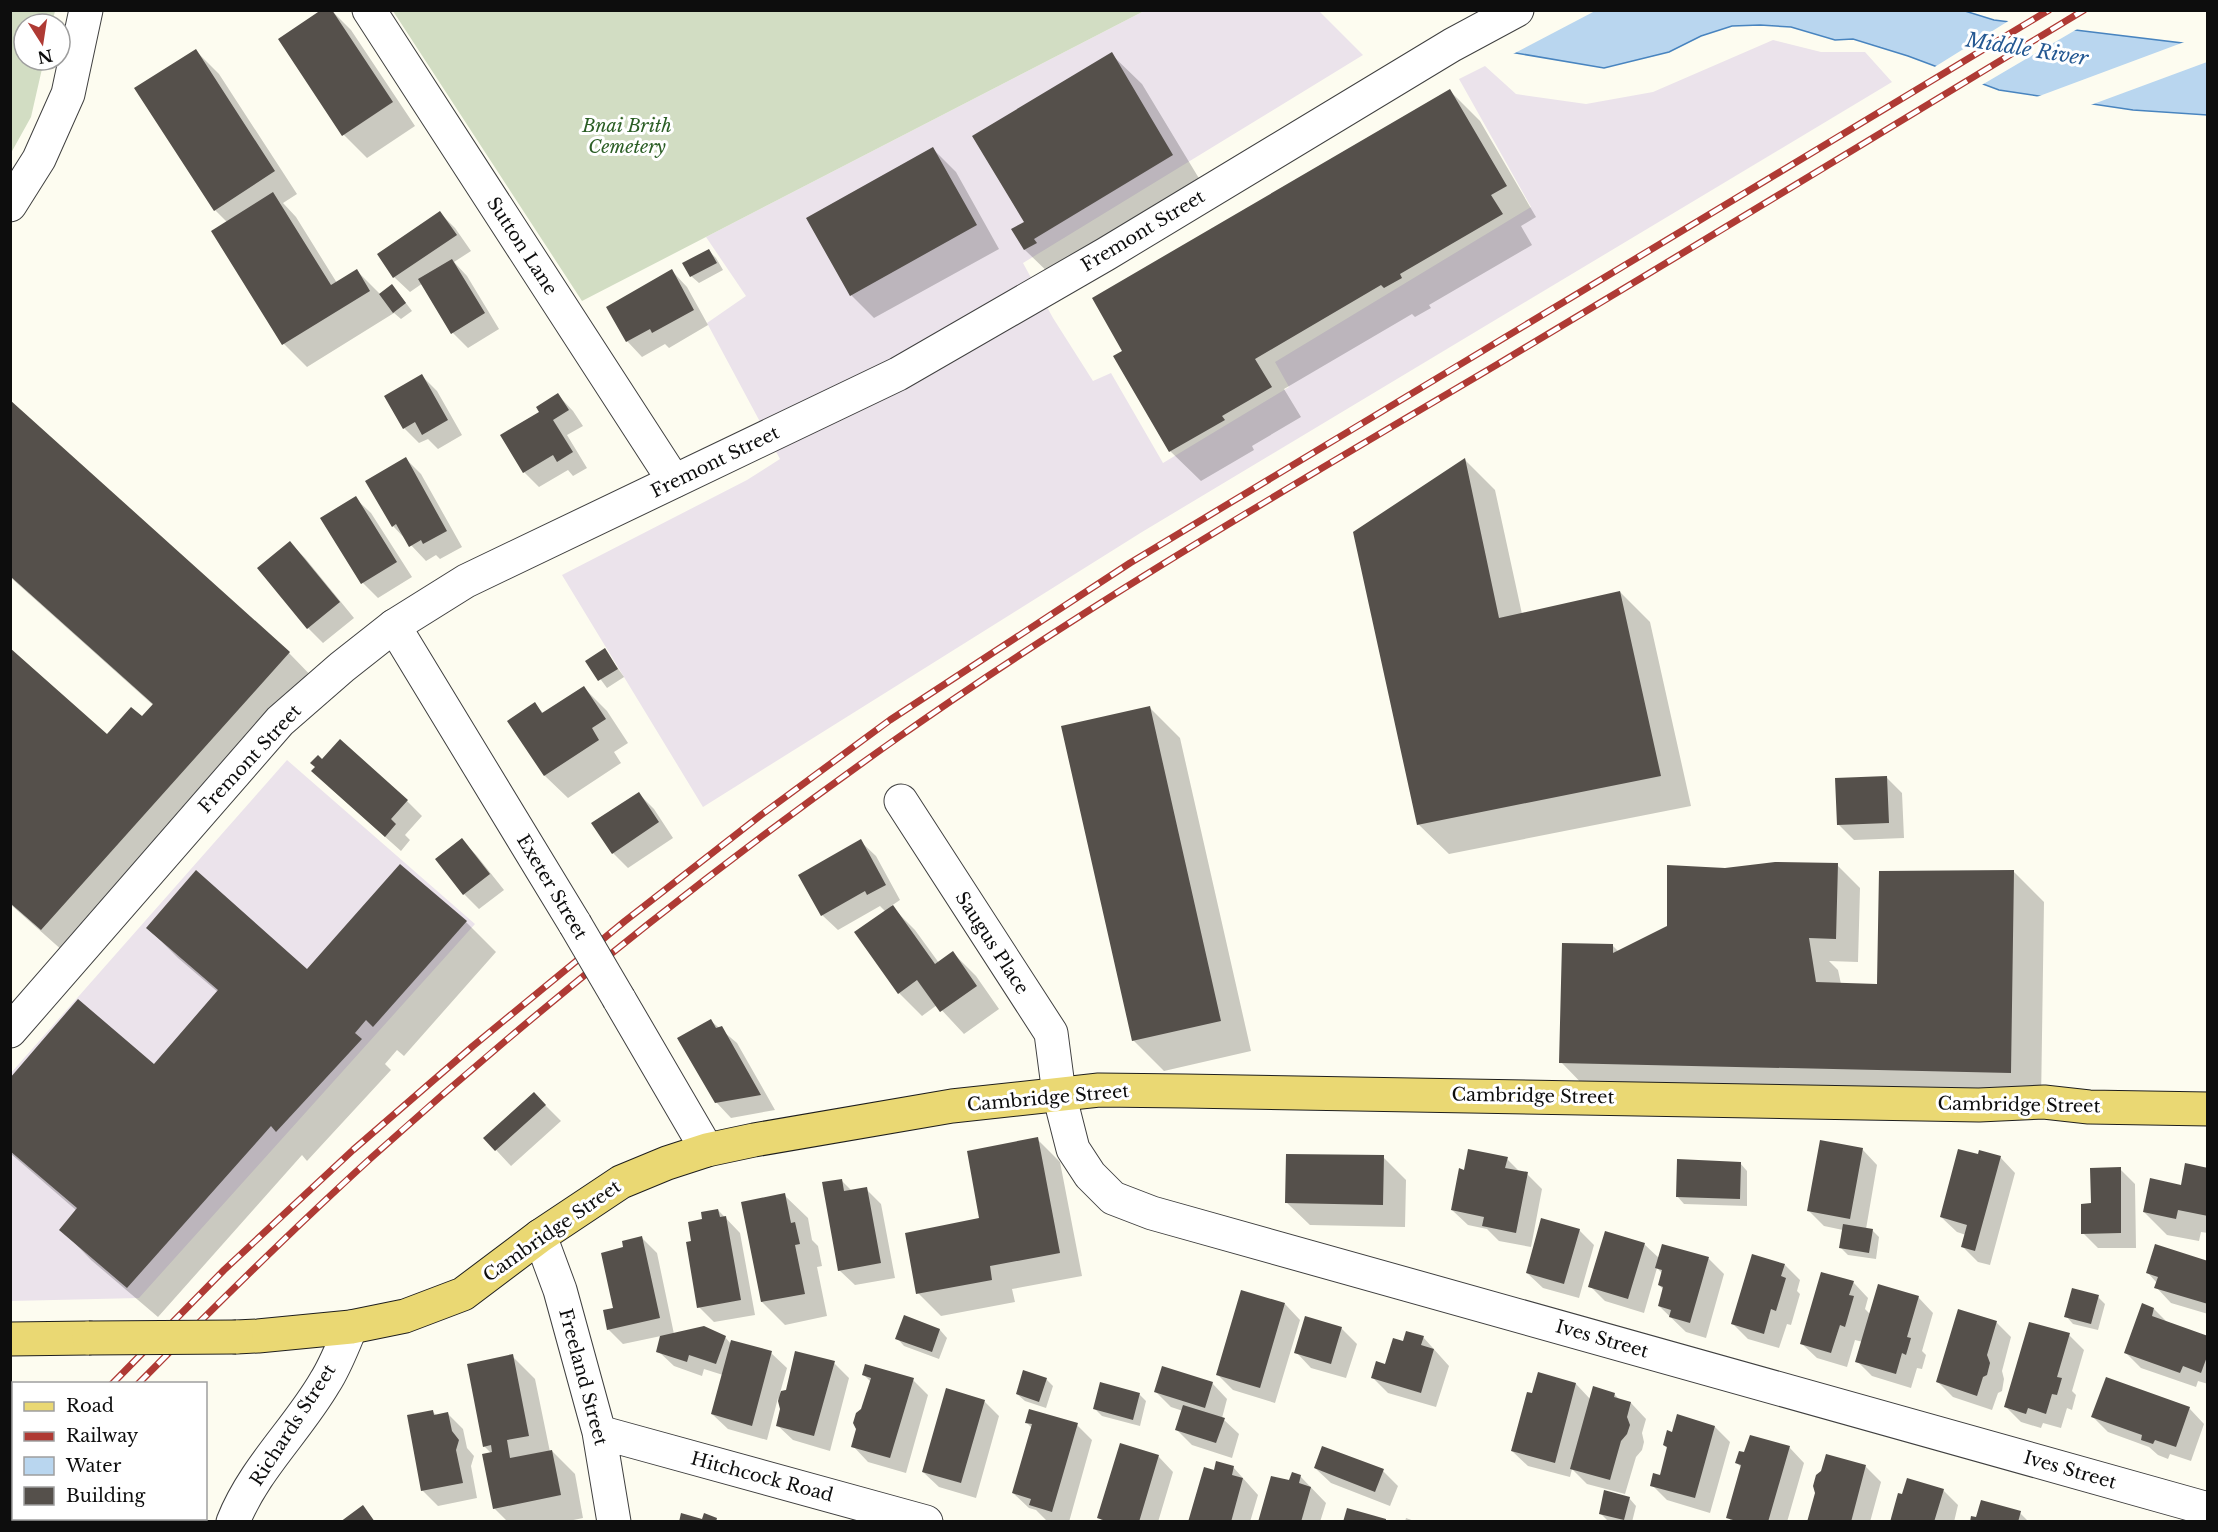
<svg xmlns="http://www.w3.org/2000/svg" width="2218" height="1532" font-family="'Libre Baskerville',serif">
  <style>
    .industrial { fill: #ebe3eb }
    .cemetery { fill: #d2ddc3 }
    .water { fill: #b9d6ef; stroke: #4884bf; stroke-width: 1.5 }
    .pier { fill: #fdfcf0 }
    .shadow { fill: #0003 }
    .building { fill: #55504b }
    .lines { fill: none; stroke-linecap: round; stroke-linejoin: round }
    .minor-casing { stroke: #404040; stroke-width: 35 }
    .tertiary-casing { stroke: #404040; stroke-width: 35 }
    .primary-casing { stroke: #1e1e1e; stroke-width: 35 }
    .minor { stroke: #fff; stroke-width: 33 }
    .tertiary { stroke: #fff; stroke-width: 33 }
    .primary { stroke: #ead873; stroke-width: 33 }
    .rail-casing { stroke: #af3a34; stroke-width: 7 }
    .rail { stroke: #fff; stroke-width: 4.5; stroke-dasharray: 14; stroke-linecap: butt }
    .minor-bridge-casing { stroke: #404040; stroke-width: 35; stroke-linecap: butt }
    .primary-bridge-casing { stroke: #1e1e1e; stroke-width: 35; stroke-linecap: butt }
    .minor-bridge { stroke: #fff; stroke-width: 33 }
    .primary-bridge { stroke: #ead873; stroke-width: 33 }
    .labels { text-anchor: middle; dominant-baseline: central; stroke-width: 6; stroke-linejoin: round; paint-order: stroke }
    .park-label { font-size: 18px; font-style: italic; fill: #2b5e25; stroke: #fff }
    .street-label { font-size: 18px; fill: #0d0d0d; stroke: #fff }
    .water-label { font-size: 20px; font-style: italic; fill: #245892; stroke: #fff }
  </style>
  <rect width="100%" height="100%" fill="#fdfcf0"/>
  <path class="industrial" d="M1144 11H1319L1363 55 1023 263 1053 318 1093 381 1111 373 1163 463 1289 387 1275 362 1531 207 1459 79 1485 66 1516 94 1586 104 1653 92 1773 40 1821 52H1865L1892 82 1142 532 703 807 562 575 747 480 780 459 707 323 746 296 706 237Z
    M287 760 475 924 139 1298 11 1301V1073Z"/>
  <path class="cemetery" d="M11 10 55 11 52 24H24V60H44L31 117 11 153Z
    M393 11H1144L582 301Z"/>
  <path class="water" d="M1438 11H1965L1994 20 2207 46V115L2133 110 1999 90 1908 56 1853 39 1835 40 1791 27 1760 25 1732 26 1701 36 1669 52 1604 68 1510 52Z"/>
  <path class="pier" d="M1440 10 1595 11 1511 55 1436 13Z
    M2010 20 2079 28 1980 86 1933 68Z
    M2187 41 2208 43 2207 62 2088 106 2034 98Z"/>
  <path class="shadow" d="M331 10 351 30 415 126 367 158 344 135 280 39Z
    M196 51 219 74 297 194 283 203 296 217 337 283 357 271 381 295 399 294 412 311 401 319 394 313 307 367 284 344 213 231 227 222 215 210Z
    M1111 54 1142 84 1203 185 1056 280 1025 250 1014 230 1026 223Z
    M1450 91 1480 121 1536 217 1521 226 1532 245 1429 305 1431 308 1415 317 1412 314 1284 389 1301 417 1252 446 1254 450 1201 481 1170 451 1124 351Z
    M933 149 956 172 999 249 874 318 851 295Z
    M440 213 455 228 471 251 454 262 467 276 499 329 468 348 453 333 423 283 410 292 394 277Z
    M709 251 716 258 723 270 699 283 691 276Z
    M672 271 687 287 708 325 669 348 665 344 642 357 627 341Z
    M422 376 437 391 462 435 438 449 428 439 419 443 404 428Z
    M558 395 573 411 583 426 567 435 587 468 573 476 568 470 539 487 524 472 541 412Z
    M10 402 289 653 319 684 72 959 10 904V650L107 736 142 718 153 705 10 577Z
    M406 459 421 474 462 547 440 559 436 555 426 561 393 526Z
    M1465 460 1495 490 1522 614 1620 592 1650 622 1691 806 1449 854 1418 824Z
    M355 498 371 513 412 577 378 598 363 583 322 518Z
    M290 543 305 558 354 618 323 643 308 628 259 568Z
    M605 650 624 677 607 688 587 661Z
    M584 688 607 711 628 743 614 752 621 763 568 798 545 776 535 704 544 714Z
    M1149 707 1180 738 1251 1051 1164 1071 1133 1040Z
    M1887 778 1902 793 1904 838 1854 840 1838 824Z
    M328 786 407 801 422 816 405 835 410 840 401 851Z
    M638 793 654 809 673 838 628 868 613 853Z
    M462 840 477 856 504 890 479 909 464 894Z
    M860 841 876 856 900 900 891 906 915 930 939 963 953 953 976 976 999 1009 964 1034 937 1005 922 1016 899 993 886 912 880 906 838 930 822 915Z
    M1837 865 1860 888 1858 962 1829 961 1838 970 1841 984 1879 985 2013 871 2044 902 2041 1103 1591 1093 1561 1062 1613 946 1619 952 1668 927Z
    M466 922 496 952 404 1056 397 1050 385 1064 391 1070 307 1161 302 1155 158 1317 91 1260 61 1229 77 1211 10 1153V1080L154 1067 219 993 178 958 148 928 307 971Z
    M711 1021 737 1043 775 1110 731 1118 716 1102Z
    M534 1094 561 1121 511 1166 485 1138Z
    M1037 1139 1060 1162 1082 1276 1012 1289 1015 1302 941 1316 918 1293 981 1220Z
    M1862 1149 1877 1165 1866 1229 1872 1230 1879 1237 1876 1259 1848 1255 1841 1248 1843 1230 1824 1226 1809 1211Z
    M1979 1156 2000 1157 2015 1173 1990 1265 1978 1262 1963 1247 1966 1235 1957 1232 1941 1217Z
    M1383 1157 1406 1180 1405 1227 1310 1225 1286 1202Z
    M1507 1159 1521 1173 1527 1174 1542 1189 1531 1247 1499 1241 1487 1229 1468 1225 1452 1210 1465 1172Z
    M1740 1163 1747 1171V1206L1684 1204 1677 1196Z
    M2120 1169 2135 1184 2136 1248H2098L2083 1233 2093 1205Z
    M2208 1169V1233L2201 1232 2199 1241 2167 1235 2144 1212Z
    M841 1180 852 1191 866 1189 881 1204 895 1278 855 1285 839 1270Z
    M784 1195 808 1218 812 1240 818 1246 822 1266 817 1267 827 1316 785 1325 762 1302Z
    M718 1210 740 1233 755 1315 714 1322 699 1307 693 1242 704 1220Z
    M1579 1230 1594 1245 1579 1298 1543 1288 1527 1273Z
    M642 1238 657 1253 674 1334 725 1337 731 1344 771 1353 787 1368 780 1393 834 1363 849 1378 830 1451 793 1440 777 1425 782 1409 778 1398 767 1440 728 1429 712 1414 723 1375 704 1369 702 1376 674 1366 658 1351 661 1336 623 1344 608 1329 615 1309 625 1248Z
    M1644 1244 1660 1259 1663 1246 1709 1259 1724 1274 1706 1338 1686 1332 1659 1306 1664 1290 1659 1285 1663 1274 1657 1268 1644 1313 1605 1301 1590 1286Z
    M2208 1262V1314L2171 1303 2156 1287 2157 1283 2148 1273Z
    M1785 1265 1800 1280 1797 1291 1800 1294 1791 1325 1787 1324 1779 1348 1748 1339 1733 1324Z
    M1853 1282 1868 1298 1865 1309 1871 1315 1918 1297 1933 1313 1922 1351 1926 1355 1922 1369 1917 1368 1911 1388 1872 1376 1857 1361 1863 1342 1855 1340 1847 1367 1817 1358 1801 1343Z
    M2098 1297 2105 1304 2098 1330 2073 1324 2066 1316Z
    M1285 1304 1300 1320 1275 1403 1233 1390 1218 1375Z
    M2154 1309 2168 1323 2208 1337V1384L2198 1381 2196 1387 2141 1368 2126 1353Z
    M905 1317 940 1330 947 1338 939 1359 904 1346 897 1338Z
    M1996 1322 2011 1337 2002 1371 2004 1379 2002 1391 1998 1393 1992 1410 1953 1397 1938 1382Z
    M1341 1328 1357 1344 1346 1378 1311 1368 1296 1352Z
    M2069 1335 2084 1350 2072 1391 2076 1395 2072 1410 2067 1408 2061 1428 2043 1423 2041 1428 2021 1422 2006 1407Z
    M1423 1337 1449 1366 1436 1407 1388 1393 1372 1377 1386 1366 1404 1343Z
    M512 1356 535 1379 550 1452 552 1451 575 1474 583 1518 564 1522H508L494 1508 492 1454 484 1446Z
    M1539 1374 1576 1384 1591 1400 1614 1394 1621 1401 1631 1403 1646 1419 1642 1433 1644 1442 1642 1450 1636 1457 1625 1494 1587 1484 1572 1469 1570 1477 1528 1466 1512 1451Z
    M864 1375 913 1380 928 1395 906 1473 868 1462 853 1446 871 1382Z
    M1046 1379 1053 1386 1046 1408 1025 1401 1017 1394Z
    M1212 1383 1227 1399 1222 1418 1239 1434 1232 1458 1192 1445 1177 1430 1183 1411 1171 1407 1156 1392Z
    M1139 1394 1146 1401 1140 1426 1102 1416 1095 1409Z
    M984 1401 999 1416 976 1498 939 1487 923 1472Z
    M2189 1408 2204 1424 2191 1461 2170 1454 2168 1459 2158 1455 2149 1447 2108 1432 2093 1417Z
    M433 1412 437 1416 448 1414 463 1429 467 1448 474 1456 471 1466 477 1498 438 1506 422 1490Z
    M1026 1422 1077 1425 1092 1440 1069 1522 1046 1520 1036 1510 1029 1508 1013 1493 1032 1428Z
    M1715 1427 1730 1442 1710 1513 1667 1500 1652 1485 1661 1477 1668 1449 1664 1445 1673 1434Z
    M1789 1447 1804 1463 1787 1522H1732L1728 1517 1742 1468 1737 1463 1746 1454Z
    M1158 1456 1173 1472 1158 1522H1103L1099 1517Z
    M1865 1466 1881 1482 1870 1522H1809Z
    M1233 1467 1258 1495 1250 1522H1189L1215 1472Z
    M1315 1468 1383 1471 1398 1486 1390 1506 1331 1483Z
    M1300 1476 1326 1503 1320 1522H1259L1291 1482Z
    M1943 1490 1958 1505 1954 1522H1891Z
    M1629 1498 1636 1506 1632 1522 1608 1521 1600 1513Z
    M2020 1513 2029 1522H1971Z
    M1406 1518 1417 1522H1405Z"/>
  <path class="building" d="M321 10H332L393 102 342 136 278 39Z
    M196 49 275 171 214 211 134 88Z
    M1112 52 1173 155 1034 239 1037 243 1024 250 1011 229 1024 222 972 136Z
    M1450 89 1507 186 1491 195 1503 214 1400 274 1402 278 1384 288 1381 285 1255 359 1272 387 1222 416 1225 420 1169 452 1113 356 1122 351 1092 298Z
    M933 147 977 225 850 296 806 218Z
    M273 192 331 285 357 269 370 291 282 345 211 231Z
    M440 211 457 235 393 278 377 254Z
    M709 249 717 263 690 277 682 263Z
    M452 259 485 313 451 334 418 279Z
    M672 269 694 310 652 333 650 329 626 342 606 307Z
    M392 284 406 303 393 313 379 294Z
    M422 374 448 420 422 435 415 422 403 429 384 396Z
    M558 393 569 410 553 420 573 452 557 462 553 455 523 473 500 435 539 412 536 407Z
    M10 400 290 652 41 930 10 903V648L107 734 131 707 142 716 153 704 10 576Z
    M406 457 447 531 423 544 421 540 409 547 396 524 392 527 365 481Z
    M1465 458 1499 618 1620 591 1661 776 1417 825 1353 532Z
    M356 496 397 562 361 584 320 518Z
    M290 541 340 602 307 629 257 568Z
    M605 648 618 669 598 681 585 661Z
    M584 686 606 719 592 728 599 740 544 776 507 721 535 702 542 713Z
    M1150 706 1221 1021 1132 1041 1061 726Z
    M340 739 408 800 391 819 396 824 385 837 311 771 315 767 310 763 318 755 322 759Z
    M1887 776 1889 823 1837 825 1835 778Z
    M639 792 659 822 612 854 591 823Z
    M462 838 490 874 463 895 435 859Z
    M861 839 886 885 867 895 865 891 821 916 798 875Z
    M1775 862 1838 863 1836 939 1809 938 1816 982 1877 984 1879 871 2014 870 2011 1073 1559 1063 1562 943 1613 944V953L1667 926V865L1725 868Z
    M400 864 467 921 373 1027 366 1020 355 1033 362 1039 276 1132 271 1126 127 1288 59 1230 77 1208 10 1151V1078L78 999 154 1064 218 990 146 928 196 870 307 969Z
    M893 905 935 964 953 951 977 986 940 1012 917 980 898 994 854 932Z
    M711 1019 716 1028 722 1026 761 1095 715 1103 677 1038Z
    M534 1092 546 1105 495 1151 483 1138Z
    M1038 1137 1060 1253 990 1266 992 1280 916 1294 905 1233 979 1218 967 1151Z
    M1820 1140 1863 1148 1850 1219 1807 1211Z
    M1468 1149 1508 1157 1505 1168 1528 1172 1516 1233 1482 1226 1484 1217 1451 1210 1459 1168 1464 1170Z
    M1958 1149 1978 1154 1979 1150 2001 1156 1975 1251 1961 1247 1967 1225 1940 1217Z
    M1286 1154 1384 1155 1383 1205 1285 1203Z
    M1677 1159 1741 1162 1740 1199 1676 1197Z
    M2185 1163 2208 1168V1216L2178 1210 2176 1219 2143 1212 2150 1178 2181 1185Z
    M2121 1167V1233L2081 1234V1204L2091 1203 2090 1168Z
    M842 1179 844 1191 867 1187 881 1263 838 1271 822 1182Z
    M785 1193 791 1223 795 1222 800 1244 795 1245 805 1294 761 1302 741 1202Z
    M718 1209 720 1217 726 1216 741 1300 697 1308 686 1242 691 1241 688 1222 702 1219 701 1212Z
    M1541 1218 1580 1229 1564 1284 1526 1273Z
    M1843 1224 1873 1229 1869 1253 1839 1248Z
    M1605 1231 1645 1243 1628 1299 1588 1287Z
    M642 1236 660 1318 607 1330 603 1310 613 1308 601 1253 623 1247 622 1241Z
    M1662 1244 1709 1257 1690 1323 1669 1317 1671 1310 1658 1306 1663 1287 1658 1285 1662 1270 1655 1268Z
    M2155 1244 2208 1261V1304L2154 1288 2158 1277 2146 1273Z
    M1752 1254 1785 1264 1781 1276 1786 1278 1776 1311 1771 1309 1764 1334 1731 1324Z
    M1821 1272 1854 1281 1849 1295 1854 1296 1845 1327 1840 1325 1831 1353 1800 1344Z
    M1878 1284 1919 1296 1907 1337 1911 1338 1906 1355 1902 1353 1896 1374 1855 1362Z
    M2072 1288 2099 1295 2091 1324 2064 1317Z
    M1241 1290 1285 1303 1260 1388 1216 1375Z
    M2142 1303 2154 1308 2152 1316 2208 1336V1354L2201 1373 2183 1366 2180 1373 2124 1353Z
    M1958 1309 1997 1321 1987 1355 1990 1363 1987 1375 1983 1377 1977 1396 1936 1382Z
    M904 1315 940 1329 932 1352 895 1339Z
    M1305 1316 1342 1327 1331 1364 1294 1353Z
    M2029 1322 2070 1333 2057 1377 2062 1378 2057 1395 2052 1394 2046 1414 2028 1408 2026 1414 2004 1407Z
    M704 1326 726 1336 716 1364 689 1355 687 1362 656 1352 660 1336Z
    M1406 1331 1424 1336 1421 1345 1434 1349 1421 1393 1371 1378 1376 1361 1385 1364 1393 1338 1403 1341Z
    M731 1340 772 1351 752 1426 711 1414Z
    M795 1351 835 1361 814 1436 776 1426 780 1409 778 1401 781 1391 786 1390Z
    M513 1354 529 1436 507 1440 510 1458 552 1450 561 1495 493 1509 482 1454 492 1452 491 1445 483 1447 467 1364Z
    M865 1364 914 1378 890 1458 851 1447 856 1429 853 1423 856 1413 861 1409 871 1378 862 1375Z
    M1162 1366 1213 1382 1205 1408 1154 1392Z
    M1023 1370 1047 1378 1039 1402 1016 1394Z
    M1538 1372 1576 1383 1555 1463 1511 1451 1527 1392 1532 1393Z
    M2106 1377 2190 1407 2176 1447 2155 1440 2153 1444 2141 1440 2142 1435 2091 1417Z
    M1100 1382 1140 1393 1133 1420 1093 1409Z
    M1593 1386 1615 1393 1614 1397 1631 1402 1627 1417 1630 1425 1627 1434 1621 1441 1610 1480 1570 1469Z
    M946 1388 985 1400 961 1483 922 1472Z
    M1183 1405 1225 1418 1216 1443 1175 1430Z
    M1029 1409 1078 1423 1052 1512 1029 1505 1031 1499 1012 1493 1032 1424 1025 1423Z
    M433 1410 434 1415 448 1412 452 1431 459 1440 456 1450 463 1483 421 1491 407 1415Z
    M1677 1414 1715 1426 1695 1498 1650 1486 1653 1473 1660 1475 1667 1447 1663 1445 1667 1430 1672 1432Z
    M1750 1435 1790 1446 1768 1522H1740L1726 1518 1741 1465 1735 1463 1739 1451 1744 1452Z
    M1120 1443 1159 1455 1139 1522H1109L1097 1518Z
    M1322 1446 1384 1469 1375 1492 1314 1468Z
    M1826 1454 1866 1465 1851 1522H1807L1815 1493 1813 1486 1816 1475 1821 1471Z
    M1216 1461 1234 1466 1232 1475 1243 1478 1231 1522H1188L1204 1467 1214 1470Z
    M1292 1472 1301 1475 1299 1483 1311 1487 1301 1522H1258L1271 1476 1289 1480Z
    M1907 1478 1944 1489 1934 1522H1890L1898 1493 1902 1494Z
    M1604 1490 1630 1497 1624 1520 1599 1514Z
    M1981 1500 2021 1511 2018 1522H1970L1971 1516 1976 1517Z
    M363 1505 375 1522H340Z
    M1347 1508 1386 1519V1522H1343Z
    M681 1513 702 1519 704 1513 717 1518 716 1522H679Z"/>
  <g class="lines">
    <defs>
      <path id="minor" d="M369 10 674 481
        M10 205 39 159 68 94 86 10
        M394 626 575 924
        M901 801 1051 1033 1059 1094 1073 1149 1090 1175 1113 1198 1152 1213 2208 1509
        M619 999 707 1150
        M540 1236 560 1290 599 1432 614 1522
        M599 1432 926 1522
        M233 1522C254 1469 297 1430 325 1382 336 1365 343 1345 351 1327"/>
      <path id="tertiary" d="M10 1031 280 721 342 667 394 626 466 581 898 374 1106 254 1452 45 1517 10"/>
      <path id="primary" d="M236 1337 258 1336 351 1327 405 1316 463 1294 540 1236 621 1182 667 1163 707 1150 754 1140 952 1106 1099 1090 1185 1091 1979 1105 2044 1102 2089 1107 2208 1109
        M10 1339 89 1338"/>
    </defs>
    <use href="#minor" class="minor-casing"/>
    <use href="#tertiary" class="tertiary-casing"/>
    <use href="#primary" class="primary-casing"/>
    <use href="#minor" class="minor"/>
    <use href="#tertiary" class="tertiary"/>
    <use href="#primary" class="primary"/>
    <defs>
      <path id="rail" d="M112 1384 224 1270 353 1150 473 1046 625 921 761 815 890 720 1130 563 2049 10
        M138 1384C214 1307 291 1231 371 1158 538 1008 713 868 896 739 1089 603 1295 484 1498 364 1694 247 1889 128 2084 10
        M10 1490 14 1486
        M10 1517 14 1514"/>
    </defs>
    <use href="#rail" class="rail-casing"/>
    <use href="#rail" class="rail"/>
    <defs>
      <path id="minor-bridge" d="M575 924 619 999"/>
      <path id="primary-bridge" d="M89 1338 236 1337"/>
    </defs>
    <use href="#minor-bridge" class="minor-bridge-casing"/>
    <use href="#primary-bridge" class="primary-bridge-casing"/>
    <use href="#minor-bridge" class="minor-bridge"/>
    <use href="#primary-bridge" class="primary-bridge"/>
  </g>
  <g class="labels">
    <g class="park-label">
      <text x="627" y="126">Bnai Brith<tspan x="627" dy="21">Cemetery</tspan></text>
    </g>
    <g class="street-label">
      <text transform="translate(1143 231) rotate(-31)">Fremont Street</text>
      <text transform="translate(522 246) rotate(57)">Sutton Lane</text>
      <text transform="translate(715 462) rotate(-26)">Fremont Street</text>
      <text transform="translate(250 759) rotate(-47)">Fremont Street</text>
      <text transform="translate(552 887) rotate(59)">Exeter Street</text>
      <text transform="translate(992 943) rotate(57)">Saugus Place</text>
      <text transform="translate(1533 1096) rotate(1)">Cambridge Street</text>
      <text transform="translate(1048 1098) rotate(-5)">Cambridge Street</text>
      <text transform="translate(2019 1105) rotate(1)">Cambridge Street</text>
      <text transform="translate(552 1231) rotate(-35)">Cambridge Street</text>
      <text transform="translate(1602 1339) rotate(16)">Ives Street</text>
      <text transform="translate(583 1377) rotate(75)">Freeland Street</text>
      <text transform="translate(293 1425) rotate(-57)">Richards Street</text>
      <text transform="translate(2070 1470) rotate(16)">Ives Street</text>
      <text transform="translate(762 1477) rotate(15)">Hitchcock Road</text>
    </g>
    <g class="water-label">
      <text transform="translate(2027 49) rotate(9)">Middle River</text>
    </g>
  </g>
  <rect width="2218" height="1532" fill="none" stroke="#0d0d0d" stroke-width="24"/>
  <rect x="12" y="1382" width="195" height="138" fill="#ffffff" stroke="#9e9e9e" stroke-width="1.5"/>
  <rect x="24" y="1402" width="30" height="9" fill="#ead873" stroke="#9e9e9e" stroke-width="1.5"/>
  <text x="66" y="1412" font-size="18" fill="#0d0d0d">Road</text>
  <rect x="24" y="1432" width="30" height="9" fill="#af3a34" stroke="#9e9e9e" stroke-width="1.5"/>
  <text x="66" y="1442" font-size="18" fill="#0d0d0d">Railway</text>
  <rect x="24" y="1457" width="30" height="18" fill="#b9d6ef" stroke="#9e9e9e" stroke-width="1.5"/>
  <text x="66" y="1472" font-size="18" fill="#0d0d0d">Water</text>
  <rect x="24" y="1487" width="30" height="18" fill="#55504b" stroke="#9e9e9e" stroke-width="1.5"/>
  <text x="66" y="1502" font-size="18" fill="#0d0d0d">Building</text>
  <g transform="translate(42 42) rotate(168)"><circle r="28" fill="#ffffff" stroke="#9e9e9e" stroke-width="1.5"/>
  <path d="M0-4.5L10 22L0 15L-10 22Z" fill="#af3a34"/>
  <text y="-9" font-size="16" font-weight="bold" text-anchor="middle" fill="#0d0d0d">N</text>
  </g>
</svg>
